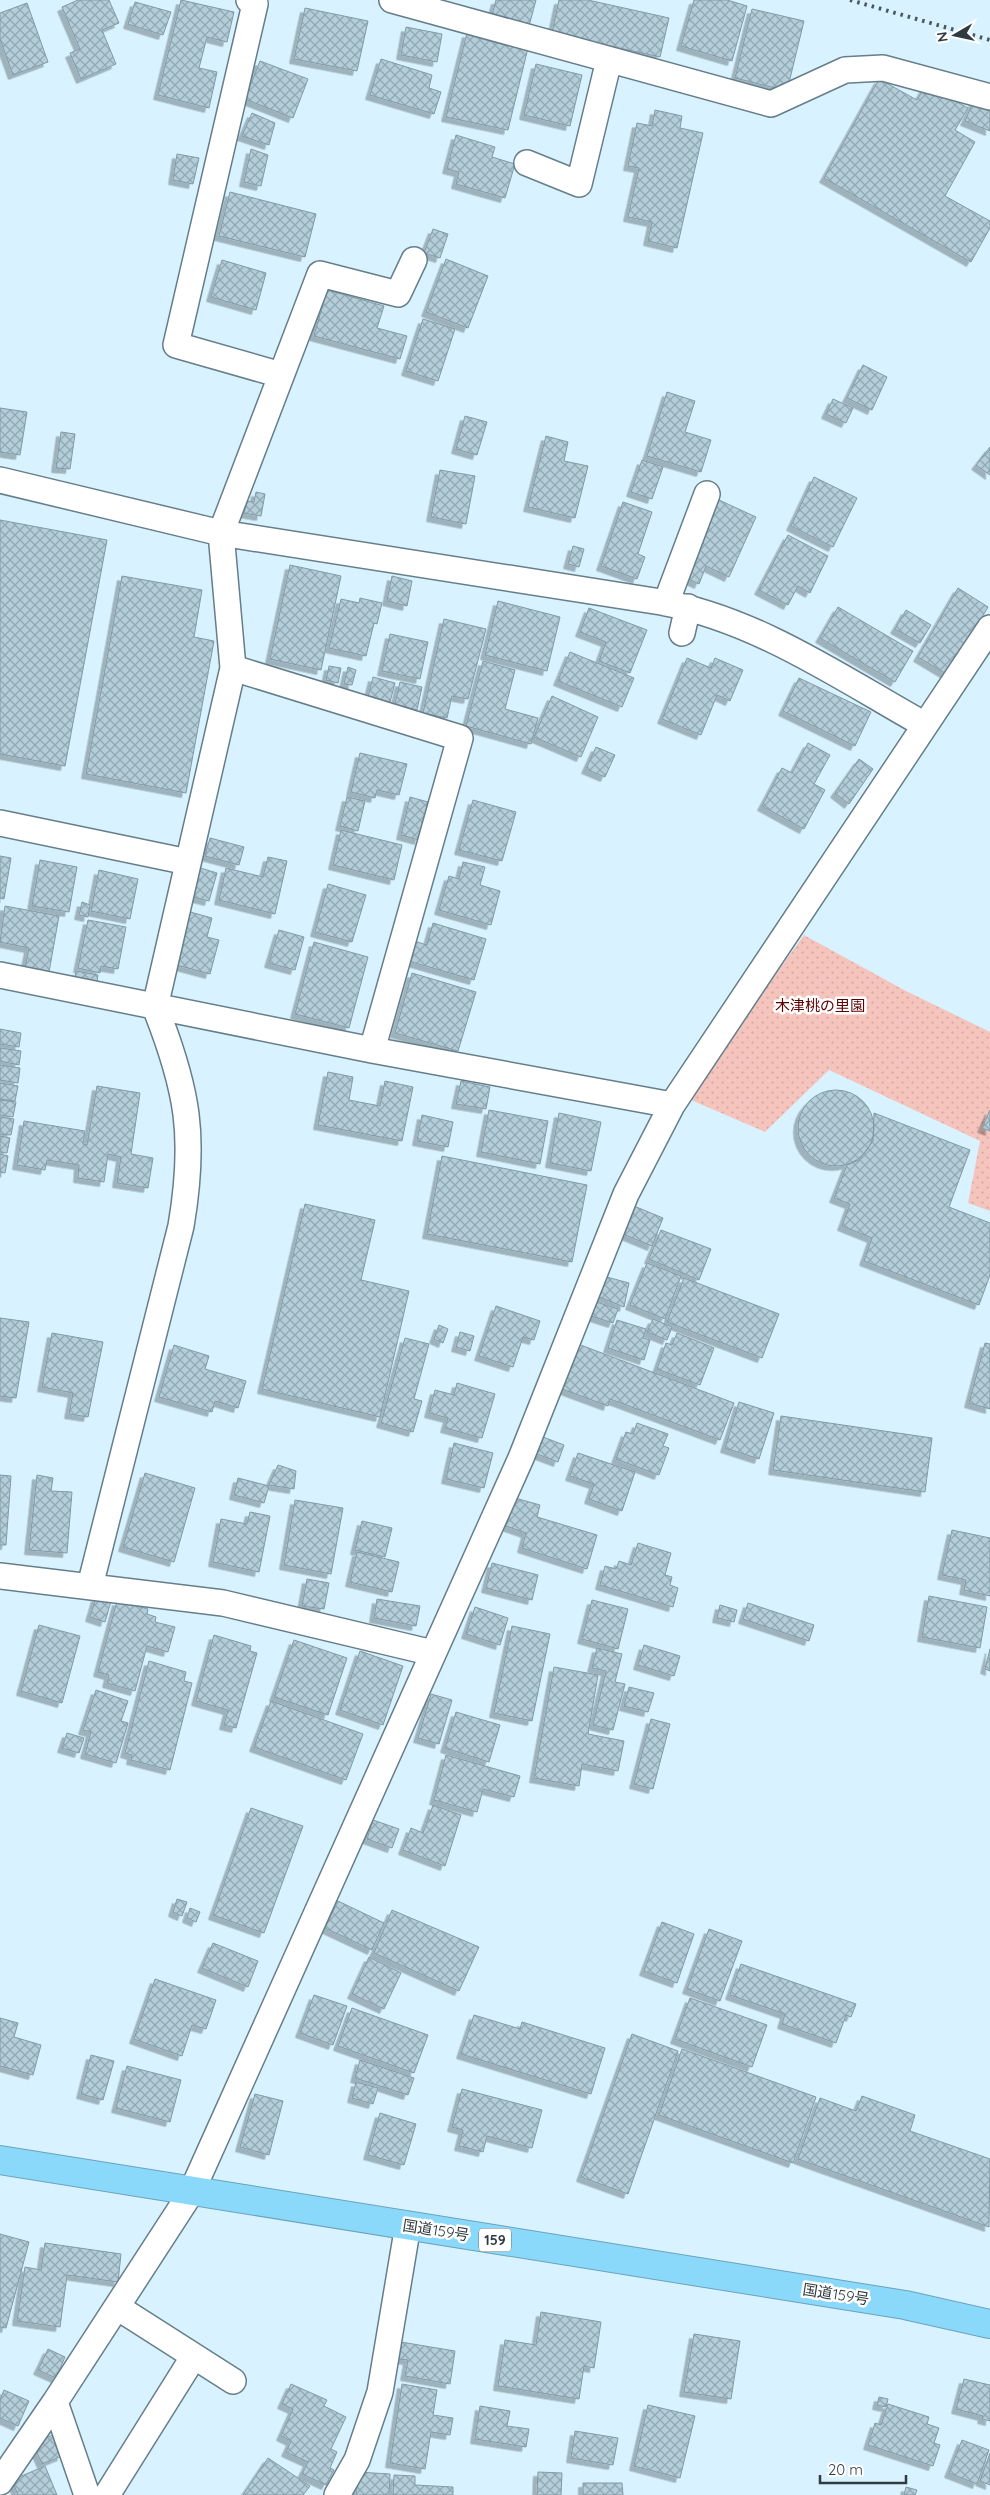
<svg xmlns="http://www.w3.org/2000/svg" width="990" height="2495" font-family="Quicksand,'Noto Sans JP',sans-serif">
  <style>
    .park { fill: url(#park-dots) }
    .building { fill: url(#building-cross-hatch); stroke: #819aa5; filter: url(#shadow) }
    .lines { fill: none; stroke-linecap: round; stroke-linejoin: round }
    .street-casing { stroke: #667e89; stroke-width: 28 }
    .highway-casing { stroke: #6ba2b9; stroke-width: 30 }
    .street { stroke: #fff; stroke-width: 25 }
    .highway { stroke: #8bd9fa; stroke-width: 28 }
    .rail { stroke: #4a585e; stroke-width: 4; stroke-dasharray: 2.5 5; stroke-linecap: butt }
    .labels { text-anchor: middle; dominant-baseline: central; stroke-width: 5; stroke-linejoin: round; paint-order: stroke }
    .shield { fill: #fff; stroke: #6e7679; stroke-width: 1 }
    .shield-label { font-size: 14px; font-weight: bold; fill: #303b40 }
    .park-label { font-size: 15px; fill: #5d0100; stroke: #fff }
    .street-label { font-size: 15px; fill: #303b40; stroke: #fff }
  </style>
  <defs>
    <pattern id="park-dots" width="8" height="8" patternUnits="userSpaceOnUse" patternTransform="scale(1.25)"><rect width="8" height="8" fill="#f5c5bd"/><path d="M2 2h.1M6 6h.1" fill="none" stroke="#d2aaa4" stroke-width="1.8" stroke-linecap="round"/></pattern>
    <pattern id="building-cross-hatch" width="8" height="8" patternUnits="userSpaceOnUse" patternTransform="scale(1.25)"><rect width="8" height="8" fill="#b3cdd9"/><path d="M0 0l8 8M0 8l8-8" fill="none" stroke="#92a8b1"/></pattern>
    <filter id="shadow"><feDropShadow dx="-4.5" dy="4.5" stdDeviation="0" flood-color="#0004"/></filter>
  </defs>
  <rect width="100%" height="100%" fill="#d8f3ff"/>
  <path class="park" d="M804 935 906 991 990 1032V1211L968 1203 980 1141 829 1070 765 1132 691 1100 718 1055Z"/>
  <path class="building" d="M78 0H109L119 23 102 30 116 64 81 79 70 53 80 49 62 7Z
    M181 0 234 12 227 42 207 37 199 68 217 72 209 108 158 95Z
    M496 0H536L529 26 492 15Z
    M559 0H588L669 18 660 57 552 33Z
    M694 0H727L747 6 732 61 681 46Z
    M135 2 171 12 163 35 128 24Z
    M27 3 48 62 13 75 0 39V13Z
    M305 8 368 21 357 71 294 59Z
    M752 9 804 21 787 91 735 78Z
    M406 27 442 34 437 62 401 55Z
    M467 33 528 48 508 130 446 117Z
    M381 59 432 75 429 88 441 92 434 114 370 95Z
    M260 61 308 79 293 118 245 99Z
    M536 64 582 75 570 126 524 115Z
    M879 79 917 100 926 85 968 108 955 130 975 142 945 196 990 221V228L971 262 824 178Z
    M973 102 990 109V131L965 121Z
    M655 110 682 116 680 128 703 133 677 248 648 241 652 222 628 217 639 168 628 166 637 123 652 126Z
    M252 113 275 123 269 145 242 136Z
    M456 135 495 147 492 157 515 164 505 198 456 184 459 172 447 169Z
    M251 149 268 155 261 186 244 182Z
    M177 154 199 158 193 184 173 180Z
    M230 192 316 214 305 257 219 236Z
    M433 229 448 234 440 258 424 253Z
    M446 259 488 276 468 328 426 312Z
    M222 260 266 273 256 310 211 297Z
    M327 290 384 306 377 328 407 336 400 359 314 336Z
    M423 319 455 329 438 381 406 371Z
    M863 365 887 377 872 410 847 398Z
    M667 392 695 401 685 432 711 440 701 472 647 456Z
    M833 399 853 408 846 423 826 414Z
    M0 408 27 412 20 455 0 452Z
    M465 416 487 422 477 455 456 449Z
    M61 432 75 434 70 469 56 468Z
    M546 436 568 442 564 461 588 466 575 518 528 507Z
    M990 447V475L976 465Z
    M642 460 663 467 652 499 631 492Z
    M440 470 475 476 466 524 431 517Z
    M814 477 857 498 833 547 791 526Z
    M256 492 265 494 261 516 244 513 247 501 254 502Z
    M719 500 756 517 729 577 706 566 699 584 684 577Z
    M623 502 652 512 638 554 645 557 637 579 601 566Z
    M0 520 107 540 65 766 0 754Z
    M788 535 828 556 810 593 798 586 788 605 759 590Z
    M573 546 584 549 579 567 568 564Z
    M290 565 341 576 321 670 270 659Z
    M122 576 202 590 194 637 214 641 186 793 86 774Z
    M392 576 412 581 407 606 387 601Z
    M958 588 988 607 948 675 918 657Z
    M360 598 382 603 377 624 374 623 366 656 329 648 341 599 359 603Z
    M498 601 560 617 547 671 485 655Z
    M838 607 913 651 895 682 820 638Z
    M589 608 647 630 630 673 599 661 606 642 580 632Z
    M906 610 931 625 920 643 895 629Z
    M444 619 486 629 468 699 452 696 447 718 423 713Z
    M390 634 428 642 420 679 382 671Z
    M570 652 634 678 622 707 558 681Z
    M687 658 711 668 715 658 743 670 730 701 717 695 701 735 662 719Z
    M483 661 515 670 505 709 538 718 531 744 466 726Z
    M329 666 341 668 338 683 326 680Z
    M348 667 356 670 352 685 344 684Z
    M373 677 395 683 390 702 368 697Z
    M799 678 871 712 855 746 783 711Z
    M400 682 422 687 417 710 395 704Z
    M552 696 598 717 581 757 534 737Z
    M808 743 830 755 814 784 825 790 804 829 762 806 782 768 792 773Z
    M596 747 615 755 605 777 586 769Z
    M360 753 407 764 399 795 377 790 375 798 351 792Z
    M859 759 873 769 849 804 835 793Z
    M347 797 365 801 358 831 340 826Z
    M410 797 428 802 419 840 401 835Z
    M473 800 516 812 502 861 459 850Z
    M341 830 402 845 394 880 333 865Z
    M210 838 244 847 239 865 205 856Z
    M0 856 11 858 4 899 0 898Z
    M268 857 287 861 275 914 219 900 226 868 263 877Z
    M40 860 77 867 69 912 32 906Z
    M463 862 485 867 480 885 500 891 491 925 439 910 449 876 459 879Z
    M197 867 217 873 209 901 189 896Z
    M99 870 138 879 130 919 91 911Z
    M328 884 366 895 352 942 315 932Z
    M82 902 90 905 88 917 79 915Z
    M5 906 59 916 49 972 25 968 29 948 0 942Z
    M183 910 212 918 207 937 219 940 210 974 169 963Z
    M88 920 126 927 118 969 101 966 100 973 78 968Z
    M433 923 486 939 474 980 405 960 411 940 427 945Z
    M279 930 304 937 295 970 269 963Z
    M314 942 368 957 349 1028 295 1014Z
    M76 971 98 975 97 982 75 979Z
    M412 973 476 992 458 1051 395 1033Z
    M0 1029 21 1033 19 1047 0 1044Z
    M0 1048 21 1051 19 1065 0 1061Z
    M0 1065 20 1068 18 1083 0 1080Z
    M328 1072 353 1077 349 1100 380 1106 385 1081 413 1087 402 1141 318 1125Z
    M461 1081 490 1087 486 1109 456 1104Z
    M0 1083 18 1086 15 1101 0 1099Z
    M97 1086 140 1093 131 1154 153 1158 148 1188 117 1183 121 1157 108 1154 104 1182 78 1178 79 1165 47 1160 45 1170 17 1165 24 1121 85 1131 83 1144 87 1145Z
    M798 1128a38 38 0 1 1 76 0a38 38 0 1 1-76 0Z
    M0 1100 16 1102 13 1117 0 1115Z
    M489 1110 548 1121 540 1164 481 1152Z
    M990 1110V1131L982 1128Z
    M559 1113 601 1122 591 1171 550 1163Z
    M874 1113 970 1150 949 1207 990 1223V1275L979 1305 864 1261 872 1238 842 1226 850 1204 834 1198 847 1165 859 1160 873 1141Z
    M422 1115 453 1122 448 1147 417 1141Z
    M0 1117 14 1119 11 1135 0 1134Z
    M0 1136 10 1138 7 1153 0 1152Z
    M0 1154 8 1156 5 1173 0 1172Z
    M442 1156 587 1185 572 1262 427 1234Z
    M305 1204 375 1220 361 1280 409 1291 380 1417 262 1389Z
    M634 1206 663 1218 652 1246 623 1234Z
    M661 1230 711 1249 699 1280 649 1259Z
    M647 1263 681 1276 665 1319 630 1305Z
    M603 1276 629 1283 624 1307 597 1296Z
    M684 1278 779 1314 762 1358 667 1322Z
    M596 1302 618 1309 613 1323 591 1316Z
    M496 1306 540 1321 534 1340 523 1337 513 1367 479 1356Z
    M0 1318 29 1322 16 1398 0 1396Z
    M653 1319 672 1327 667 1340 647 1332Z
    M617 1320 646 1329 643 1338 650 1340 644 1360 608 1348Z
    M439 1325 448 1329 443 1343 434 1339Z
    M460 1332 474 1336 470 1351 456 1347Z
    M52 1333 103 1342 88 1417 69 1414 73 1393 42 1387Z
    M677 1333 714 1348 700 1385 657 1369 666 1343 672 1345Z
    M405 1338 429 1344 414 1399 422 1401 413 1432 381 1423Z
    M985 1343 990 1344V1409L969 1403Z
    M578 1344 734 1403 720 1440 610 1399 608 1406 562 1389Z
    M174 1345 209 1356 205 1369 246 1381 238 1408 215 1401 212 1412 159 1397Z
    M457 1383 495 1394 482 1438 445 1428 448 1418 429 1413 435 1390 454 1395Z
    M739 1402 774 1413 759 1459 725 1448Z
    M781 1416 932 1438 925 1492 773 1470Z
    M637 1423 668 1434 663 1446 669 1448 659 1475 616 1459 626 1432 633 1434Z
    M543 1437 564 1445 558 1462 537 1454Z
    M454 1443 493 1453 484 1488 446 1479Z
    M578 1453 635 1472 622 1511 589 1499 594 1484 570 1476Z
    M278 1465 296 1471 294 1489 269 1485Z
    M145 1473 195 1488 174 1562 123 1547Z
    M0 1475 11 1476 6 1545H0Z
    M37 1475 53 1478 51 1491 72 1492 67 1553 29 1550Z
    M238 1478 269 1486 264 1503 234 1495Z
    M515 1498 540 1505 537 1517 597 1535 587 1569 522 1548 526 1533 506 1526Z
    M295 1500 343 1508 331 1574 284 1565Z
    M250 1512 270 1516 259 1572 213 1562 221 1519 247 1524Z
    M362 1521 392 1528 385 1557 355 1550Z
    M952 1530 990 1538V1596L964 1590 966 1580 942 1575Z
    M638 1543 671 1553 665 1575 672 1577 670 1585 678 1588 673 1607 600 1585 605 1566 616 1569 619 1561 631 1565Z
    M357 1552 399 1562 392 1592 350 1582Z
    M492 1563 538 1575 532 1600 486 1588Z
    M307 1579 329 1583 324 1609 302 1606Z
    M929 1596 987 1607 980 1648 922 1637Z
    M96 1597 111 1601 105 1622 90 1617Z
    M377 1599 420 1606 416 1626 374 1618Z
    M592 1600 628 1609 618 1649 582 1639Z
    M117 1601 148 1609 147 1614 156 1617 155 1622 175 1627 168 1652 147 1646 135 1691 107 1683 109 1675 98 1672Z
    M748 1603 814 1625 809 1641 743 1619Z
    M720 1605 737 1610 734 1622 717 1618Z
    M475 1607 508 1618 500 1645 466 1634Z
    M39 1625 80 1636 62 1703 21 1691Z
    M512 1626 550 1634 532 1721 494 1713Z
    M214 1635 251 1646 250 1651 257 1653 236 1728 224 1725 228 1710 196 1701Z
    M294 1640 347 1658 328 1715 274 1697Z
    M644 1645 680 1656 674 1676 638 1665Z
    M597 1648 622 1654 615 1682 625 1684 613 1730 593 1725 606 1671 592 1668Z
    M990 1649V1671L985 1669Z
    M360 1651 403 1666 383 1725 340 1710Z
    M149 1661 186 1672 184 1681 192 1683 170 1770 131 1760 132 1755 125 1753Z
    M554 1667 598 1675 588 1734 624 1741 618 1771 582 1764 579 1786 534 1778Z
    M629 1687 654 1693 648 1712 624 1706Z
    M96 1690 128 1701 121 1721 128 1723 116 1763 85 1754 91 1732 83 1730Z
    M431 1694 452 1700 439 1744 418 1738Z
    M271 1701 363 1734 346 1780 254 1747Z
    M456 1712 500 1725 489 1762 445 1748Z
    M651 1719 670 1724 653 1789 634 1784Z
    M67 1733 84 1738 79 1753 62 1748Z
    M446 1755 520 1776 514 1797 483 1789 477 1812 434 1800Z
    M433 1805 461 1815 445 1866 403 1850 411 1828 423 1833Z
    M251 1808 303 1826 264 1933 213 1915Z
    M373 1820 399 1829 392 1848 367 1839Z
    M177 1899 187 1902 182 1916 173 1912Z
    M338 1901 384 1923 372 1950 325 1928Z
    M190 1908 200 1912 196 1922 187 1918Z
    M392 1910 479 1947 459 1991 374 1953Z
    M662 1922 694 1934 677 1983 644 1971Z
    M709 1929 742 1941 720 2001 687 1989Z
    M213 1943 258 1961 248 1987 202 1968Z
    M369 1957 401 1973 384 2009 352 1994Z
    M741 1964 856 2004 851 2017 846 2015 836 2043 782 2024 785 2014 730 1995Z
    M155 1979 216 2000 206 2029 192 2025 182 2056 134 2039Z
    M314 1995 347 2006 333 2045 300 2033Z
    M690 1998 767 2025 752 2067 675 2039Z
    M352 2008 428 2035 414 2073 338 2046Z
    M474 2015 520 2029 522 2022 605 2048 591 2094 461 2054Z
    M0 2018 18 2023 14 2037 41 2045 33 2075 0 2066Z
    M632 2034 678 2051 628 2194 581 2177Z
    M682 2049 816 2097 793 2163 659 2115Z
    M91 2055 114 2061 103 2100 81 2094Z
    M360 2060 414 2078 408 2095 355 2078Z
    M127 2066 181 2080 170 2122 116 2108Z
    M356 2082 378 2088 373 2104 352 2098Z
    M462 2089 542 2110 532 2148 487 2136 483 2152 459 2146 463 2130 452 2127Z
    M255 2094 283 2101 269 2155 240 2147Z
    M862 2096 915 2115 910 2131 990 2159 989 2227 798 2159 820 2098 856 2111Z
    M380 2113 416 2124 404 2165 368 2155Z
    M0 2234 29 2242 6 2328 0 2327Z
    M45 2243 121 2254 118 2282 67 2275 60 2327 17 2321 25 2267 41 2270Z
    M541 2312 601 2322 594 2368 584 2366 579 2399 498 2386 505 2340 536 2345Z
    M694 2334 740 2341 731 2399 684 2392Z
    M401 2342 455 2351 450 2384 405 2376 408 2360 399 2359Z
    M48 2349 65 2357 56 2378 38 2370Z
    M964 2379 990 2385V2421L982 2419 983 2416 956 2409Z
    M291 2384 327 2400 324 2406 346 2417 331 2449 337 2452 330 2468 334 2470 326 2485 302 2474 308 2462 286 2452 291 2441 281 2436 293 2409 282 2404Z
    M402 2384 437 2390 433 2415 453 2418 450 2435 431 2432 425 2469 390 2463Z
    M4 2390 29 2401 18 2426 0 2418V2400Z
    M879 2397 888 2399 886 2407 877 2405Z
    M888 2404 929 2417 927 2424 939 2428 934 2443 940 2445 933 2466 868 2445 875 2423 881 2425Z
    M648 2405 695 2416 680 2478 634 2466Z
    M480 2406 510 2411 507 2426 529 2429 526 2447 475 2439Z
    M575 2431 618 2438 613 2465 571 2458Z
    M53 2435 62 2456 42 2464 33 2443Z
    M962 2440 989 2450 977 2484 949 2473Z
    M990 2453V2485L980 2481Z
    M268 2458 310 2486 303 2495H243Z
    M45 2466 57 2495H18L12 2480Z
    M357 2472 390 2474 389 2495H356Z
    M538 2472 562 2473 561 2495H537Z
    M394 2475 415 2476V2485L453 2487V2495H393Z
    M583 2483H622L623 2495H583Z
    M906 2487 917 2490 915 2495H904Z"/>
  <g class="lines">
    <defs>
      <path id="street" d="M249 0 255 4 176 345 281 375
        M392 0 771 104 845 70 883 68 990 97
        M527 163 579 184 609 60
        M414 260 398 294 320 274 221 533 661 602C758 620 841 678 925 725
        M0 480 221 533 233 668 155 1007C188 1090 196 1137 181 1226L90 1586
        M666 603 707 494
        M682 633 688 607
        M233 668 460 738 372 1050
        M0 823 188 862
        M0 975 372 1050 672 1105
        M0 1576 223 1603 433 1653
        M117 2307 233 2381
        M0 2482 55 2402
        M87 2495 55 2402 192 2191 521 1458 626 1194 672 1105 990 628
        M107 2495 194 2356
        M337 2495 357 2460 380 2392 408 2225"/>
      <path id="highway" d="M0 2160 905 2305 990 2324"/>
    </defs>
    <use href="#street" class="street-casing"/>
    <use href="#highway" class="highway-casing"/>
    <use href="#street" class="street"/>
    <use href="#highway" class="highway"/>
    <path class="rail" d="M850 0 990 40"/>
  </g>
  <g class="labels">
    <rect class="shield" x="479" y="2228.5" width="32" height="23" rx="4"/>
    <g class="shield-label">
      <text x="495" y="2240">159</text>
    </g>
    <g class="park-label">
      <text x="820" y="1005">木津桃の里園</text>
    </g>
    <g class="street-label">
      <text transform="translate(436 2230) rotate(9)">国道159号</text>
      <text transform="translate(836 2294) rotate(9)">国道159号</text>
    </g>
  </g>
  <g transform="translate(955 35) rotate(261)" stroke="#ffffff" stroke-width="4" paint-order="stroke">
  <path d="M0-4L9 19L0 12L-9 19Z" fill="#303b40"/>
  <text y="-8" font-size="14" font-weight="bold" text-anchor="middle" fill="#303b40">N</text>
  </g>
  <path d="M820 2475v8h86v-8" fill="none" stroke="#303b40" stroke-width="2.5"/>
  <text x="828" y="2475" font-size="15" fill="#303b40" stroke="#ffffff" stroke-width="4" paint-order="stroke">20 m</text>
</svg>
